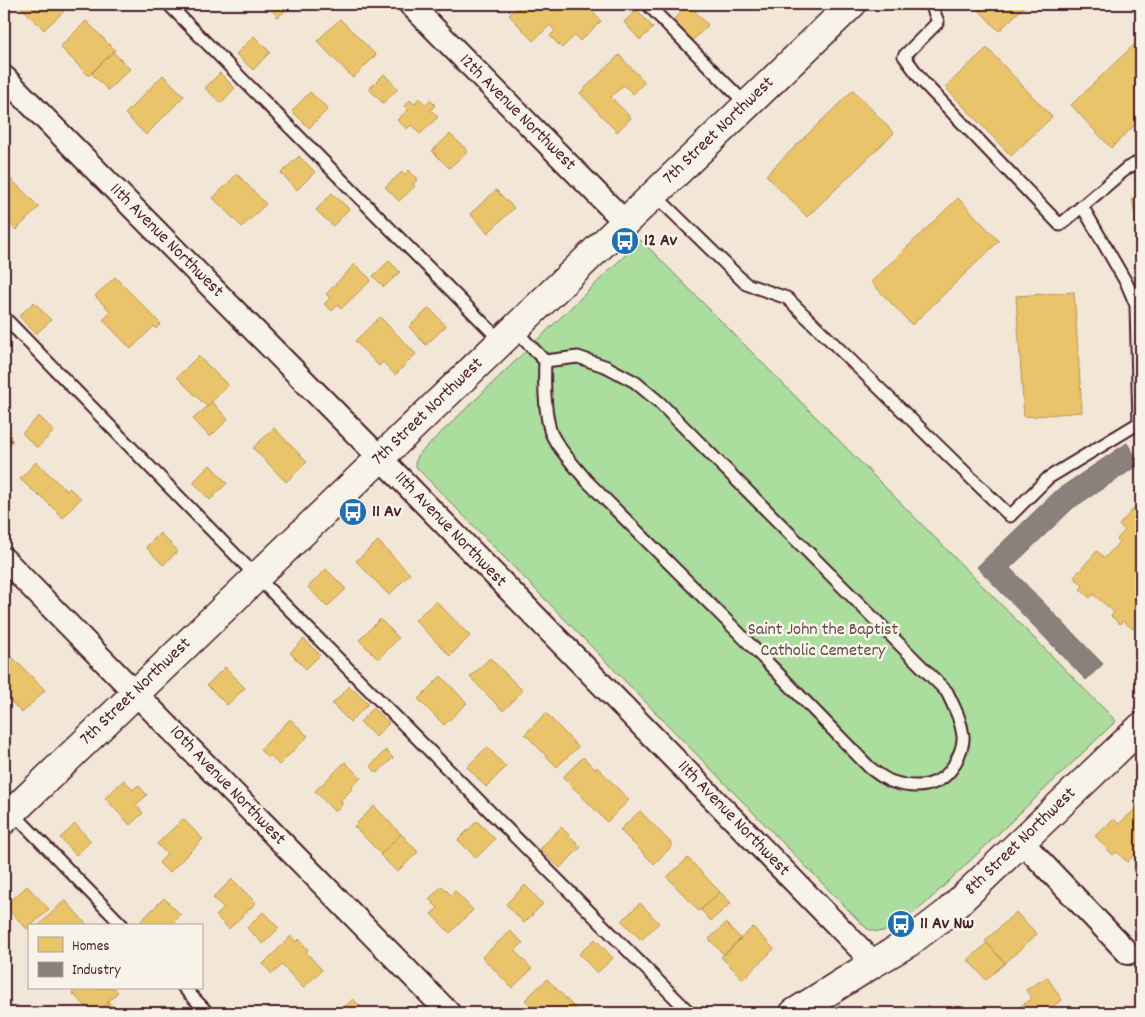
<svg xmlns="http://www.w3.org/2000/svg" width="1145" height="1017" font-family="Dekko,sans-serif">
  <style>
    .green { fill: #aadd9e; stroke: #7a7e64 }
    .homes { fill: #e9c46a; stroke: #b99257 }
    .industry { fill: #8a817c; stroke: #776464 }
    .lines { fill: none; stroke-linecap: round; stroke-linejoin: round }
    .lane-casing { stroke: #4a1f2b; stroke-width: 15 }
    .street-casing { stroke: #4a1f2b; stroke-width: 26 }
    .secondary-casing { stroke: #4a1f2b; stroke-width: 31 }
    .lane { stroke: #f7f3e8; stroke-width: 11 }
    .street { stroke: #f7f3e8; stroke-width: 22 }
    .secondary { stroke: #f7f3e8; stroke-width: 28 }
    .labels { text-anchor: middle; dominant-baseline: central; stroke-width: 5; stroke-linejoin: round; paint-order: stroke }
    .street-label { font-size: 18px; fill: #4a1f2b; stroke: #f7f3e8 }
    .poi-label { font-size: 18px; font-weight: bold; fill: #4a1f2b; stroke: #f7f3e8; text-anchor: start }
    .park-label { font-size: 18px; fill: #624e48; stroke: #f7f3e8 }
  </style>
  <rect width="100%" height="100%" fill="#f2e6d6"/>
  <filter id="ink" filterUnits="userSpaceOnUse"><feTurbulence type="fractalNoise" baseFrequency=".02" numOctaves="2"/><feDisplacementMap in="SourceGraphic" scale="10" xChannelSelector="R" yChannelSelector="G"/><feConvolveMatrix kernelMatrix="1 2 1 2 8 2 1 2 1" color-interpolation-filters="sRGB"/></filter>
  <g filter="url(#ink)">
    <path class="green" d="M641 240 1116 721 926 903C909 916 888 941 866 928L417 468 415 463 419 454Z"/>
    <path class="homes" d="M18 4H60L66 9 44 30Z
      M266 4H293L278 17Z
      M521 4H585L601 21 580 41 575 35 562 48 550 36 555 31 550 25 533 41 509 15Z
      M973 4H1027L999 31Z
      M689 5 708 25 692 41 672 21Z
      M637 10 653 28 640 40 624 22Z
      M340 19 376 55 353 78 317 41Z
      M86 21 115 50 89 76 60 47Z
      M254 36 270 52 253 70 236 54Z
      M1139 40 1141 42V119L1111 148 1071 105Z
      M987 48 1052 117 1011 156 945 87Z
      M113 52 130 69 108 90 91 73Z
      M619 55 645 82 633 94 624 85 611 97 631 118 617 132 580 93Z
      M220 73 235 88 221 103 205 88Z
      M384 74 398 89 383 103 369 89Z
      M163 75 184 96 146 135 125 114Z
      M853 90 894 133 807 217 766 175Z
      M310 92 328 109 309 128 292 111Z
      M419 98 426 105 430 100 435 105 431 110 438 117 420 134 411 125 407 129 397 120 408 110 404 106 410 100 414 104Z
      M450 134 468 151 449 168 432 151Z
      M299 156 315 172 297 190 281 173Z
      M409 170 418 179 413 184 415 186 399 201 385 187 402 172 404 175Z
      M5 173 39 207 16 230 4 218Z
      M237 174 266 204 242 227 213 198Z
      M496 190 514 208 488 233 470 214Z
      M332 193 349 209 333 226 316 210Z
      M1141 196V248L1132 198Z
      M958 198 999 241 912 325 871 282Z
      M389 261 400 272 384 287 373 276Z
      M355 264 371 280 341 309 338 305 332 311 324 304 330 298 326 294Z
      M115 277 161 324 156 329 154 326 131 349 103 320 111 312 95 296Z
      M1074 292 1082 412 1024 417 1016 296Z
      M34 302 51 320 36 334 19 316Z
      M429 308 446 326 426 345 409 327Z
      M380 317 416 354 395 375 383 362 379 366 355 341Z
      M198 356 228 385 207 407 177 377Z
      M212 402 228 419 210 437 193 419Z
      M39 416 54 431 37 448 22 433Z
      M274 428 307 462 286 482 253 448Z
      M4 431 13 441 4 450Z
      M36 462 67 491 69 488 81 498 63 518 41 496 40 497 20 479Z
      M210 465 227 483 210 500 193 482Z
      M1141 500V620L1133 629 1123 621 1120 624 1111 616 1114 612 1093 594 1090 598 1080 589 1083 586 1074 577 1097 551 1105 558 1119 542 1117 539 1125 530 1119 525Z
      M160 533 178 551 163 565 146 547Z
      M378 541 410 574 389 595 356 561Z
      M326 569 346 589 327 607 308 587Z
      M436 601 470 636 450 656 415 620Z
      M380 619 399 638 378 659 359 640Z
      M304 639 320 655 306 669 290 653Z
      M4 649 45 690 22 713 4 694Z
      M490 658 523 691 503 711 470 677Z
      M225 667 245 688 227 705 207 685Z
      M441 676 467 703 444 725 418 699Z
      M350 686 368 704 350 722 332 704Z
      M373 708 389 723 376 737 360 722Z
      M546 713 578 747 557 767 525 734Z
      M290 719 308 736 279 765 270 755 268 758 260 750Z
      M487 747 506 767 486 787 467 767Z
      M386 750 393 758 377 773 370 766Z
      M583 757 595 769 597 767 629 800 607 822 563 777Z
      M345 762 361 778 352 786 353 788 340 801 343 804 335 812 315 791Z
      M124 780 133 790 138 785 147 795 136 805 143 813 130 825 105 798Z
      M1141 804V849L1127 862 1117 852 1113 855 1095 836 1114 819 1119 824Z
      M374 806 401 834 381 854 354 826Z
      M640 811 673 845 654 864 620 830Z
      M183 819 203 839 169 873 159 863 167 854 157 844Z
      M477 821 495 839 476 858 458 840Z
      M75 824 91 841 76 855 60 838Z
      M561 827 581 847 560 868 540 849Z
      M401 834 418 852 397 872 380 855Z
      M688 858 720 892 699 911 667 877Z
      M232 879 256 903 229 929 216 916 224 908 213 898Z
      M525 885 543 904 524 923 506 904Z
      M27 886 49 909 31 926H29L27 929 5 906Z
      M442 886 451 895 455 891 473 910 450 933 431 914 438 908 429 899Z
      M720 892 731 903 711 921 701 910Z
      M164 898 181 915 170 926H140L138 924Z
      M65 900 88 926H38Z
      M640 903 659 923 641 940 622 921Z
      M263 912 279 928 263 944 247 928Z
      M1016 912 1037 934 1005 963 985 941Z
      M726 923 741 939 724 955 709 939Z
      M753 927 774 949 743 979 721 957Z
      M510 931 523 943 515 951 532 969 512 988 482 957Z
      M291 936 296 942 299 939 308 950 306 952 322 970 303 988 282 965 272 974 263 964Z
      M595 939 613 958 597 973 579 954Z
      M987 943 1005 963 986 980 968 960Z
      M1047 977 1062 1000 1043 1013H1010L1032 999 1026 990Z
      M547 979 578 1011 576 1013H538L525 1000Z
      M77 988H114L118 992 97 1013H93L72 993Z
      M353 999 367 1013H338Z
      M108 1002 120 1013H97Z"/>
    <path class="industry" d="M1127 443 1140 464 1073 508 1010 568 1103 664 1086 680 977 567 1057 490Z"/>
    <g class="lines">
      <defs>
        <path id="lane" d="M168 4 501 341
          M647 4 746 104
          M931 4 938 22 904 56 923 82 1060 225 1127 168 1141 161
          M654 194 746 284 787 298 1010 516 1048 478 1139 423H1141
          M1082 206 1127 284 1136 305 1139 423
          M4 317 257 577 690 1013
          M514 329 545 361C544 384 544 408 550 430 555 446 576 467 586 480L735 629 870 768C877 773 885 780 893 782 917 790 941 787 954 765 959 756 964 746 963 736 961 719 954 707 947 692L659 402 635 382 607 367 578 357 545 361
          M11 811 123 926
          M184 988 208 1013"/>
        <path id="street" d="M410 4 625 222
          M4 77 395 473 874 963
          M4 559 449 1013
          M1021 841 1128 953"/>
        <path id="secondary" d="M4 820 852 4
          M794 1013 874 963 908 943 946 914 1141 727"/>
      </defs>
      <use href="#lane" class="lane-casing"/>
      <use href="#street" class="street-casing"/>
      <use href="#secondary" class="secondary-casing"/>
      <use href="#lane" class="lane"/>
      <use href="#street" class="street"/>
      <use href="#secondary" class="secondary"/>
    </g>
  </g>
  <defs>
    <symbol id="bus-disc" viewBox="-11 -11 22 22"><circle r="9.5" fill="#1f6fb2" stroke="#f7f3e8"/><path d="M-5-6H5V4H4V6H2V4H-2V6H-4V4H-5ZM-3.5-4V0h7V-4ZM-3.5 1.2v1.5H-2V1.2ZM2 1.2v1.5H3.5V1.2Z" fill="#fff"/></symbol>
  </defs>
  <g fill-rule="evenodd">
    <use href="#bus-disc" x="609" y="225" width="32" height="32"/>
    <use href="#bus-disc" x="337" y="496" width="32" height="32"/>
    <use href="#bus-disc" x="885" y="908" width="32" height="32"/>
  </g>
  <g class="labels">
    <g class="street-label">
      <text transform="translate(517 113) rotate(45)">12th Avenue Northwest</text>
      <text transform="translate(719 131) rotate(-44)">7th Street Northwest</text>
      <text transform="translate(166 241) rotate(45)">11th Avenue Northwest</text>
      <text transform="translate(428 412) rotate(-44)">7th Street Northwest</text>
      <text transform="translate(450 530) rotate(46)">11th Avenue Northwest</text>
      <text transform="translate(136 692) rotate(-44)">7th Street Northwest</text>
      <text transform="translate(227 786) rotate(46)">10th Avenue Northwest</text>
      <text transform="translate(733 819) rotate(46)">11th Avenue Northwest</text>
      <text transform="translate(1021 842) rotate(-44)">8th Street Northwest</text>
    </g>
    <g class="poi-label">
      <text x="644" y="241">12 Av</text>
      <text x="372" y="512">11 Av</text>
      <text x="920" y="924">11 Av Nw</text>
    </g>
    <g class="park-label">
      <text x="823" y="630">Saint John the Baptist<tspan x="823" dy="21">Catholic Cemetery</tspan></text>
    </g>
  </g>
  <rect width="1145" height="1017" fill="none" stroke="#f7f3e8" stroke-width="20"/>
  <rect x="10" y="10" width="1125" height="997" fill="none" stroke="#4a1f2b" stroke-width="2" filter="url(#ink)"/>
  <rect x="28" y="924" width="175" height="65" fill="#f7f3e8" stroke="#b29e9c"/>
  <rect x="38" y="937" width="25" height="15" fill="#e9c46a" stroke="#b29e9c"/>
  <text x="72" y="950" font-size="15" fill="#4a1f2b">Homes</text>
  <rect x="38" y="962" width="25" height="15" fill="#8a817c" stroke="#b29e9c"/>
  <text x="72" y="974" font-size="15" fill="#4a1f2b">Industry</text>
</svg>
